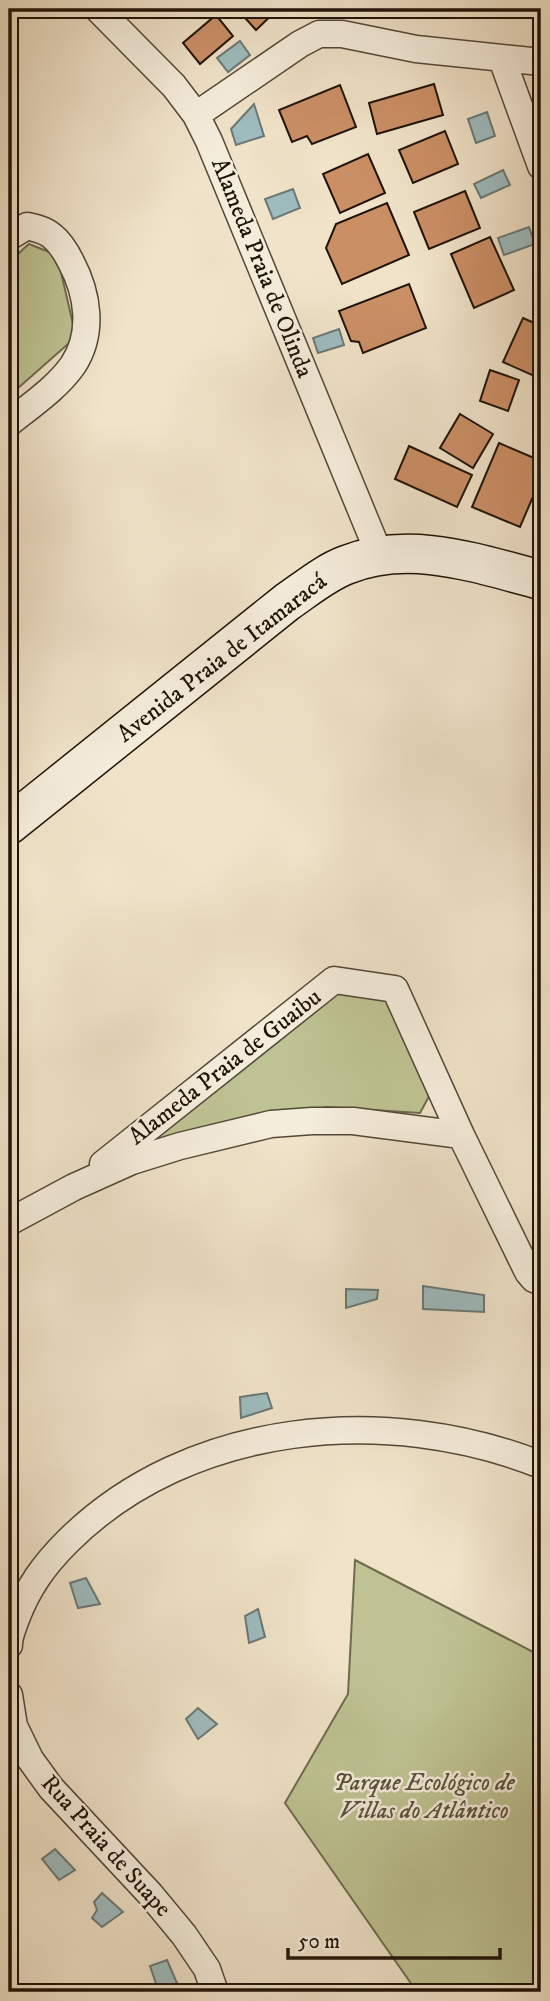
<svg xmlns="http://www.w3.org/2000/svg" width="550" height="2001" font-family="'IM FELL DW Pica',serif">
  <style>
    .green { fill: #bec393; stroke: #6e6b4e; stroke-width: 2 }
    .water { fill: #9ebcbf; stroke: #6b7876; stroke-width: 2 }
    .building { fill: #cb8f66; stroke: #1f1308; stroke-width: 2 }
    .lines { fill: none; stroke-linecap: round; stroke-linejoin: round }
    .street-casing { stroke: #534738; stroke-width: 29 }
    .secondary-casing { stroke: #1f1308; stroke-width: 41 }
    .street { stroke: #f5eddc; stroke-width: 26 }
    .secondary { stroke: #f5eddc; stroke-width: 38 }
    .labels { text-anchor: middle; dominant-baseline: central; stroke-width: 5; stroke-linejoin: round; paint-order: stroke }
    .street-label { font-size: 24px; fill: #1f1308; stroke: #f5eddc }
    .park-label { font-size: 24px; font-style: italic; fill: #575139; stroke: #f5eddc }
  </style>
  <rect width="100%" height="100%" fill="#f0e3c9"/>
  <filter id="stains"><feTurbulence type="fractalNoise" baseFrequency=".00286" numOctaves="4"/><feColorMatrix values="0 0 0 0 .2 0 0 0 0 .09 0 0 0 0 .02 0 0 0 .5 -.17"/></filter>
  <radialGradient id="worn" r=".72"><stop offset=".6" stop-color="#630" stop-opacity="0"/><stop offset="1" stop-color="#630" stop-opacity=".3"/></radialGradient>
  <path class="green" d="M29 244 57 255 76 337 9 396V262Z
    M330 990 389 995 433 1089 420 1113 326 1107 140 1151Z
    M355 1560 541 1656V1991L417 1992 285 1803 348 1694Z"/>
  <path class="water" d="M240 41 250 55 228 72 217 58Z
    M254 104 264 136 236 145 231 129Z
    M487 112 495 136 476 143 468 119Z
    M503 170 510 185 481 198 474 184Z
    M293 189 300 208 273 219 265 199Z
    M529 227 535 244 504 255 498 238Z
    M339 329 344 345 318 353 313 338Z
    M423 1286 484 1295V1312L423 1309Z
    M346 1289 378 1290 377 1299 346 1308Z
    M267 1393 272 1408 241 1418 240 1397Z
    M86 1578 100 1604 78 1608 70 1583Z
    M258 1609 265 1637 249 1643 245 1616Z
    M198 1708 217 1724 198 1739 186 1719Z
    M55 1849 75 1870 59 1880 42 1859Z
    M102 1893 123 1912 102 1927 92 1918 97 1910 94 1902Z
    M167 1960 177 1983 159 1992 150 1966Z"/>
  <path class="building" d="M237 9H278L256 30Z
    M216 15 233 36 200 64 183 43Z
    M434 84 443 115 377 134 369 103Z
    M340 85 356 127 312 144 307 136 292 142 279 110Z
    M445 131 458 164 413 183 399 150Z
    M368 154 385 193 340 213 323 174Z
    M465 191 480 228 429 249 414 212Z
    M387 203 409 255 342 284 326 248 336 224Z
    M490 237 514 290 474 308 451 254Z
    M409 284 426 328 363 353 359 342 351 341 339 311Z
    M523 318 541 326V379L503 362Z
    M490 370 519 380 508 411 480 401Z
    M460 414 493 434 473 468 440 448Z
    M499 443 541 461V478L520 527 472 507Z
    M409 446 472 475 457 507 395 479Z"/>
  <g class="lines">
    <defs>
      <path id="street" d="M98 9 174 86 196 115 209 141 380 556
        M502 59 541 166
        M196 115 300 44 319 34H342L416 49 541 62
        M9 237 27 226C36 228 45 230 52 236 61 243 66 252 71 262 88 294 94 333 73 365 57 388 30 406 9 423
        M103 1164 334 980 395 989 461 1135
        M9 1222 74 1187 132 1161 180 1146 271 1124 312 1121H353L461 1135 528 1272 534 1279 541 1282
        M9 1645C9 1635 13 1628 16 1619 28 1587 44 1565 68 1541 190 1420 388 1404 541 1465
        M9 1695 14 1726 30 1759 51 1788 150 1894 184 1935 207 1969 215 1992"/>
      <path id="secondary" d="M9 825 287 602C306 589 325 573 346 565 411 539 478 564 541 580"/>
    </defs>
    <use href="#street" class="street-casing"/>
    <use href="#secondary" class="secondary-casing"/>
    <use href="#street" class="street"/>
    <use href="#secondary" class="secondary"/>
  </g>
  <g class="labels">
    <g class="street-label">
      <text transform="translate(262 268) rotate(68)">Alameda Praia de Olinda</text>
      <text transform="translate(222 658) rotate(-38)">Avenida Praia de Itamaracá</text>
      <text transform="translate(225 1067) rotate(-38)">Alameda Praia de Guaibu</text>
      <text transform="translate(106 1846) rotate(48)">Rua Praia de Suape</text>
    </g>
    <g class="park-label">
      <text x="424" y="1783">Parque Ecológico de<tspan x="424" dy="28">Villas do Atlântico</tspan></text>
    </g>
  </g>
  <rect width="550" height="2001" fill="none" stroke="#f0e3c9" stroke-width="35"/>
  <rect x="10" y="10" width="529" height="1980" fill="none" stroke="#1f1308" stroke-width="3.5"/>
  <rect x="18" y="18" width="515" height="1966" fill="none" stroke="#1f1308" stroke-width="2"/>
  <path d="M288 1948v10h212v-10" fill="none" stroke="#1f1308" stroke-width="3.5"/>
  <text x="298" y="1948" font-size="21" fill="#1f1308" stroke="#f5eddc" stroke-width="5" paint-order="stroke">50 m</text>
  <rect width="100%" height="100%" filter="url(#stains)"/>
  <rect width="100%" height="100%" fill="url(#worn)"/>
</svg>
